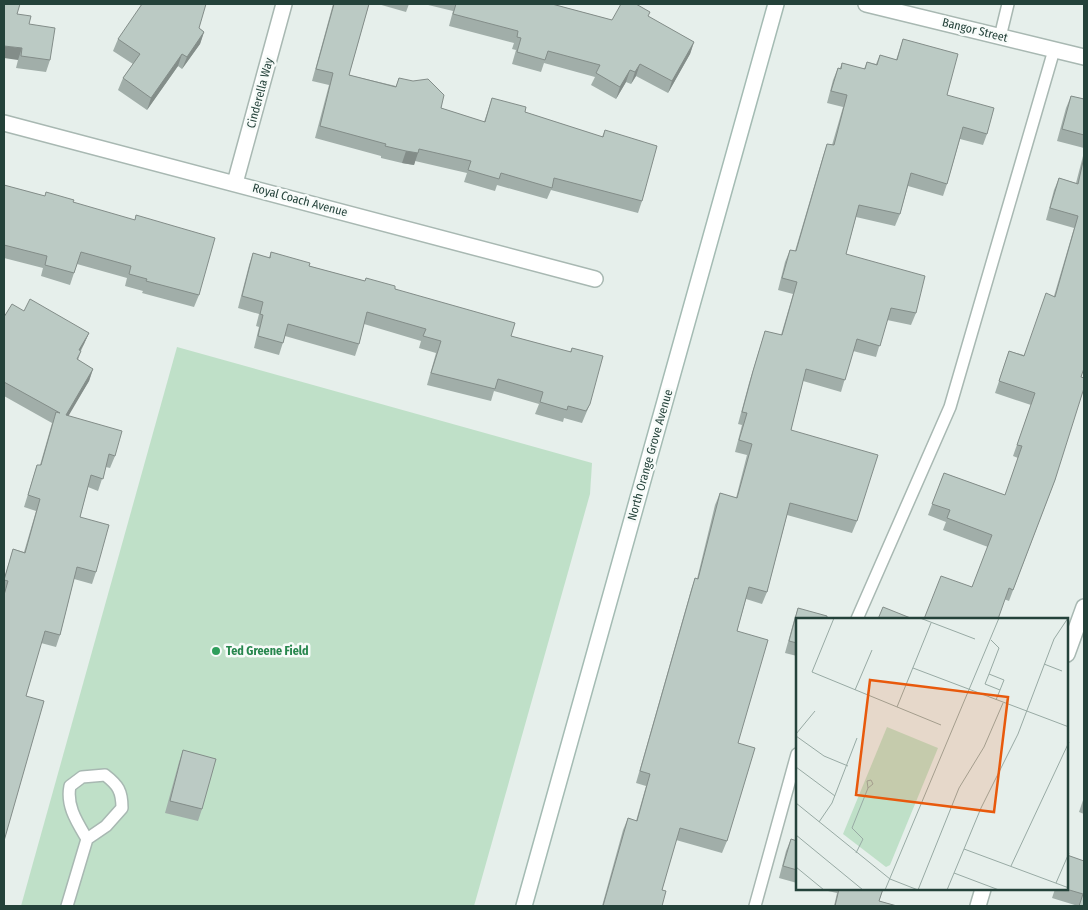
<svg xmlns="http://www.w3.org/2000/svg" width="1088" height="910" font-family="'Fira Sans Condensed',sans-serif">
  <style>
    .green { fill: #bfe0c8 }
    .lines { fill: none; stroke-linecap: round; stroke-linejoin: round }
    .service-casing { stroke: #a8b8b2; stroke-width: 14 }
    .minor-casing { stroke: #a8b8b2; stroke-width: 18 }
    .secondary-casing { stroke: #a4bbb3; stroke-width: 18 }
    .service { stroke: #fff; stroke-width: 11 }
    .minor { stroke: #fff; stroke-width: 15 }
    .secondary { stroke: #fff; stroke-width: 15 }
    .wall { fill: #a1aea9 }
    .shaded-wall { fill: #838d89 }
    .building { fill: #bbcac4; stroke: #838d89 }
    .leisure-dot { fill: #2e9e5b; stroke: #f7fbf9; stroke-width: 2 }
    .labels { text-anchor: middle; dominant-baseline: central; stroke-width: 5; stroke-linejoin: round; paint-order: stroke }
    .street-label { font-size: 12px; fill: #24423a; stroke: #f7fbf9 }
    .leisure-label { font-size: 12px; font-weight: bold; fill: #27864d; stroke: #f7fbf9; text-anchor: start }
    .inset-road { fill: none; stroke: #98aaa4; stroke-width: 1 }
    .view { fill: #e8590c; fill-opacity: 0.15; stroke: #e8590c; stroke-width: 2.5 }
    .inset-edge { fill: none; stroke: #24423a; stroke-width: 2.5 }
  </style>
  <rect width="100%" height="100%" fill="#e6efeb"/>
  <path class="green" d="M177 347 592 463 590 494 474 906H21Z"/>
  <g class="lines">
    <defs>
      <path id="service" d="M1000 37 1008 4
        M857 619 950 407 1054 50
        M67 906 87 839C77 822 66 806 70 786L82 777 105 775C118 785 122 791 122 808L106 826 87 839
        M755 906 797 754"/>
      <path id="minor" d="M866 4 1084 57
        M4 123 595 279
        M235 183 284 4
        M1067 654 1084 607
        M978 906 983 889"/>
      <path id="secondary" d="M524 906 776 4"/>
    </defs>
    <use href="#service" class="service-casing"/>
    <use href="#minor" class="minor-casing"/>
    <use href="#secondary" class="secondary-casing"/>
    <use href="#service" class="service"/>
    <use href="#minor" class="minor"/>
    <use href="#secondary" class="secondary"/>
  </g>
  <path class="wall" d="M333 4H369L349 75 396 86 399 78 441 108 484 122 492 98 525 112 602 137 605 130 642 201 638 213 551 190 547 199 497 185 495 191 464 182 467 173 415 161 414 165 402 163 381 158V156L315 138 329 85 312 81Z
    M378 4H409L406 12Z
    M424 4H552L612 20 648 17 694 42 690 54 668 93 636 76 631 84 626 82 616 99 591 85 595 77 544 63 541 72 512 64 516 50 512 49 514 43 449 26 453 11Z
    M17 14 29 24 50 60 46 72 16 68 18 60Z
    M199 28 204 32 200 44 182 69 178 66 147 110 118 90 123 78 133 64 113 51 118 39Z
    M903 39 947 95 987 134 983 145 960 139 947 184 943 196 908 186 900 214 895 226 856 217 846 254 916 313 911 325 887 320 876 357 853 351 841 392 803 381 791 430 857 521 852 533 787 515 767 592 762 604 746 599 737 631 738 743 727 841 722 853 676 840 662 890V906H602L623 830 628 818 636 821 646 786 636 783 691 590 695 578 697 579 715 505 720 493 736 498 747 455 735 452 742 425 738 424 749 383 765 331 781 335 793 294 778 290 785 262 790 250 795 251 823 156 827 144 832 145 843 107 827 103 833 80 838 68H840L842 63 864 69 867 62 876 64 880 55 896 60Z
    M1071 96 1084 99V148L1057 141 1066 108Z
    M1084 152V368L1081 377 1055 480 1009 601 972 587 988 547 943 530 946 522 928 515 944 473 1005 495 1018 458 1013 456 1031 405 995 393 1009 351 1024 355 1054 296 1074 228 1046 220 1054 190 1059 178 1076 183Z
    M4 185 44 196 73 202 199 295 194 307 142 293 143 291 125 286 127 278 77 264 70 285 41 276 43 268 4 258Z
    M271 252 309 266 395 289 511 336 570 352 572 348 590 404 582 423 564 418 563 422 535 414 539 404 494 391 491 401 427 385 436 353 419 348 421 341 364 324 359 344 355 356 285 336 279 355 254 348 259 327 256 326 259 314 238 308 249 265 253 253 269 258Z
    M24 311 89 333 84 344 81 351 78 360 93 369 89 381 68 415 115 456 110 468 106 467 98 491 88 487 80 517 96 572 92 584 74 579 60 635 56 647 41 643 26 696 4 841V579L13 549 24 552 36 511 24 507 37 465H40L52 423 4 396V317Z
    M798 608 797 619V656L785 653 794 620Z
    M183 750 202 809 198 821 165 813 179 762Z
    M1084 797V814L1079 812Z
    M791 839 797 841V883L779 878 786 851Z
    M1084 861V906H1078L1052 898 1055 889H1067Z
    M819 889H883L879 901 897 906H834L837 893Z"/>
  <path class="shaded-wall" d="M204 32 200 44 182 69 187 57Z
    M694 42 690 54 668 93 672 81Z
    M4 46 22 48 18 60 4 58Z
    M182 54 178 66 147 110 151 98Z
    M640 64 636 76 631 84 635 72Z
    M630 70 626 82 616 99 620 87Z
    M406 151 418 153 414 165 402 163Z
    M89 333 84 344 74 361 79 350Z
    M93 369 89 381 62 427 66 415Z"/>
  <path class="building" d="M4 4H20L17 14 31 16 29 24 55 28 50 60 21 56 22 48 4 46Z
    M142 4H206L199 28 204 32 187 57 182 54 151 98 123 78 140 54 118 39Z
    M334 4H369L349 75 396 87 399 78 413 81 428 79 444 95 441 108 485 122 492 98 526 107 525 112 603 137 605 130 657 146 642 201 554 178 552 188 501 173 499 179 468 170 471 161 419 149 418 153 406 151 385 146 386 144 320 126 333 73 316 69Z
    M456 4H552L612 20 621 4H636L650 12 648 16 694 42 672 81 640 64 635 72 630 70 620 87 596 73 600 65 548 51 545 60 517 52 521 38 517 37 518 31 453 14Z
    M903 39 958 54 947 95 994 108 987 134 963 127 947 184 911 173 900 214 859 205 846 254 925 276 916 313 891 308 880 346 857 339 845 380 806 369 791 430 878 455 857 521 790 503 767 592 749 587 737 631 768 640 738 743 755 748 727 841 680 828 662 890 666 891 662 906H603L628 818 637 821 650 774 640 771 695 578 698 579 720 493 737 498 752 444 739 440 747 413 742 412 753 371 765 331 782 335 797 282 782 278 790 250 796 251 827 144 834 145 847 95 831 91 838 68 841 69 842 63 865 69 867 62 877 65 880 55 897 60Z
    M1071 96 1084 99V135L1062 129Z
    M1084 157V368L1081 377 1084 378V388L1055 480 1013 590 1009 588 998 619H924L941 576 972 587 992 535 947 518 950 510 932 504 944 473 1005 495 1022 446 1017 445 1035 393 999 381 1009 351 1024 356 1046 293 1055 297 1078 216 1050 208 1059 178 1078 184Z
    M4 185 45 196 46 192 74 200 73 202 135 220 136 215 215 238 199 295 146 281 147 279 129 274 131 266 81 252 74 273 45 265 47 256 4 245Z
    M271 252 310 263 309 266 365 281 366 278 395 286V289L515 323 511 336 571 352 572 348 603 356 590 404 586 411 568 406 567 410 540 402 543 392 498 379 495 389 431 373 441 341 423 336 426 329 367 312 359 344 288 324 283 343 258 336 263 315 260 314 263 302 242 296 253 253 270 258Z
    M30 299 89 333 79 350 81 351 77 359 93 369 66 415 122 431 115 456 109 454 103 479 91 475 80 517 109 525 96 572 77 567 60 635 45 631 26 696 44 701 4 841V595L8 581 4 580 13 549 25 553 40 499 28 495 37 465H41L56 412 60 413 4 382V317L12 304 24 311Z
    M883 607 913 619H878Z
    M798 608 827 616V619H797V643L789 641Z
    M183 750 216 759 202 809 170 801Z
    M791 839 797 841V870L783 866Z
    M1067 855 1084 861V906H1079L1083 894 1066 889H1067Z
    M839 889H883L879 901 897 906H835Z"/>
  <circle class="leisure-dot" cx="216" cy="651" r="5"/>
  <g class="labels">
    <g class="street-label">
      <text transform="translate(975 30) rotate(14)">Bangor Street</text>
      <text transform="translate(260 93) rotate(-75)">Cinderella Way</text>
      <text transform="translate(300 200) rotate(15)">Royal Coach Avenue</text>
      <text transform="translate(650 455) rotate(-74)">North Orange Grove Avenue</text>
    </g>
    <g class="leisure-label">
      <text x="226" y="651">Ted Greene Field</text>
    </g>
  </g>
  <g transform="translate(796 618)">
    <rect width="272" height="272" fill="#e6efeb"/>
    <path d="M91 109 142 130 94 247 90 249 47 216Z" fill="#bfe0c8"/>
    <path class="inset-road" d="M38 0 16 54 145 107M124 0 179 21M195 22 203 30 193 56 208 62 200 82M248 46 266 53M117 50 273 109M193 56 189 66 204 72M59 72 76 32M101 89 135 5M0 116 19 93M0 118 28 138 52 148M0 149 39 178M0 185 94 261 122 272M23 204 36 185 61 120M0 217 67 272M168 231 273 270M60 235 67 221 56 210 72 170 77 166 75 162 71 163 72 170M215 248 273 124M0 249 28 272M158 255 203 272M260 265 273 235M89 272 203 0M122 272 163 170 188 129 207 85M151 272 185 190 222 116 258 21 272 0"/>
    <path class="view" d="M74 62 212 79 198 194 60 177Z"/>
    <rect width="272" height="272" class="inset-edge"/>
  </g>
  <rect width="1088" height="910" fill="none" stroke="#24423a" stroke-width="10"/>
</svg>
